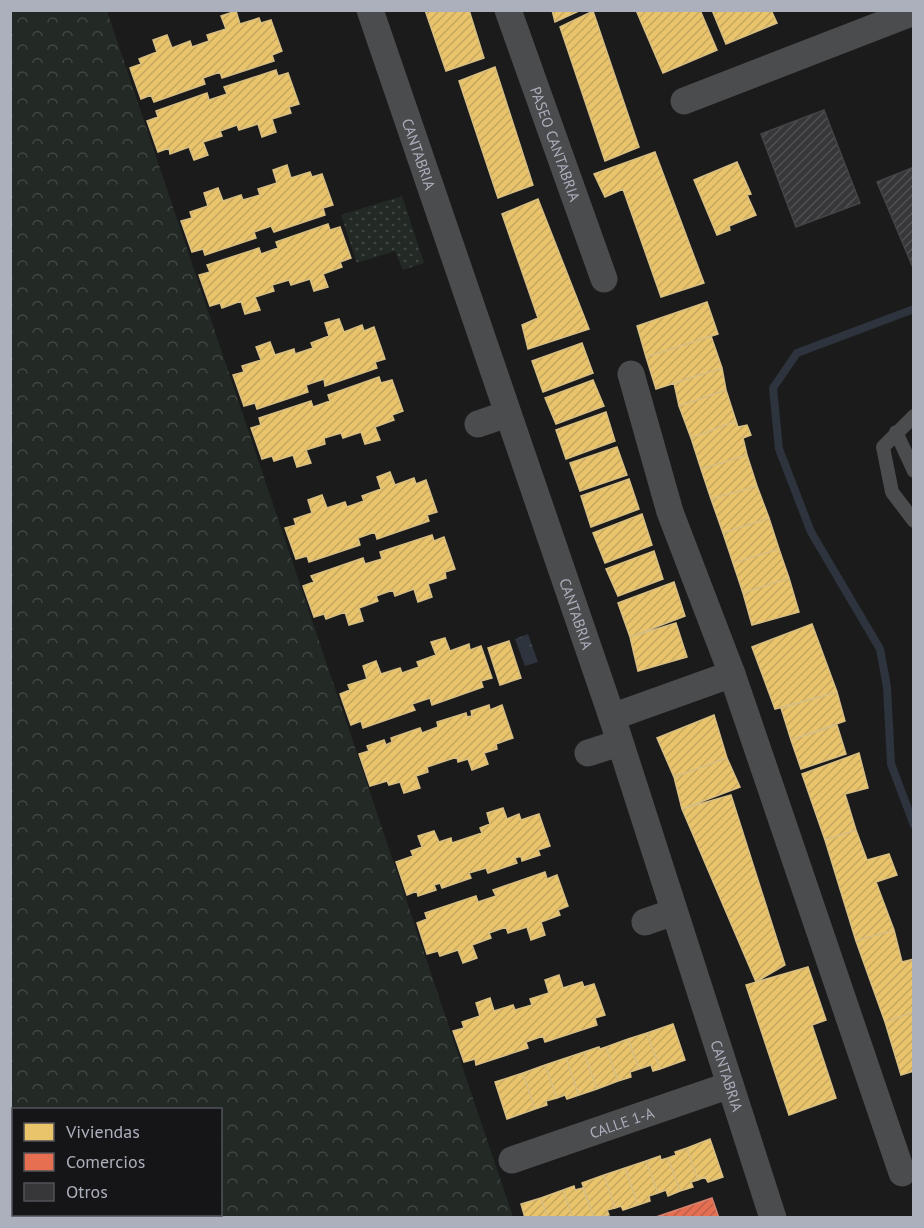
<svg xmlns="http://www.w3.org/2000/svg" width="924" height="1228" font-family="'PT Sans',sans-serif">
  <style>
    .forest { fill: url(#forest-crowns); fill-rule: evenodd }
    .park { fill: url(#park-dots) }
    .water { fill: url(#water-ripples) }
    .homes { fill: url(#homes-hatch); stroke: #d7be83; stroke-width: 1.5 }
    .shops { fill: url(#shops-hatch); stroke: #d58271; stroke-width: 1.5 }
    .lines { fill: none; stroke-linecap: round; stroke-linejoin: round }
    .stream { stroke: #2d343e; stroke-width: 8 }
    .building { fill: url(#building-hatch); stroke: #434447; stroke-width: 1.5 }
    .service { stroke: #4b4c4e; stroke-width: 14 }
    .minor { stroke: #4b4c4e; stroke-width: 27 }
    .labels { text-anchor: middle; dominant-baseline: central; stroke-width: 6; stroke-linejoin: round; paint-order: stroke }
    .street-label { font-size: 15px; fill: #acafbc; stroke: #151517 }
  </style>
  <defs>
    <pattern id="forest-crowns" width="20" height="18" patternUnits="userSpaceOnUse" patternTransform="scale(1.5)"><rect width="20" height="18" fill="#232a25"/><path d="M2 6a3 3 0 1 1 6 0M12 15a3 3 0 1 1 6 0" fill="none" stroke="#404643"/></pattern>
    <pattern id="park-dots" width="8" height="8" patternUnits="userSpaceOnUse" patternTransform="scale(1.5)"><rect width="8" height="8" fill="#232a25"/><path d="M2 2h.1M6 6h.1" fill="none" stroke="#404643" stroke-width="1.8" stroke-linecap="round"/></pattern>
    <pattern id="water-ripples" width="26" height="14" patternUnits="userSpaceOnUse" patternTransform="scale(1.5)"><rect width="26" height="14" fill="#2d343e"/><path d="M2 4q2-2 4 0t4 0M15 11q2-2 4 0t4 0" fill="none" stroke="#494f58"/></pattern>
    <pattern id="homes-hatch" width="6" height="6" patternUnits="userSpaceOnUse" patternTransform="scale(1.5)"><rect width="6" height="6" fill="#e9c46a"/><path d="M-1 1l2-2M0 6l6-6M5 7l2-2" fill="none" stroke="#c5a760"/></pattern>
    <pattern id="shops-hatch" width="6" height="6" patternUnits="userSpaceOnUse" patternTransform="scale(1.5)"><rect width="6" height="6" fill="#e76f51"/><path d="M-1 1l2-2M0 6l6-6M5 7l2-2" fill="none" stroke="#ba604b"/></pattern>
    <pattern id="building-hatch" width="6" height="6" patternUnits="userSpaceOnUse" patternTransform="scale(1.5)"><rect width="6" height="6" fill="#373739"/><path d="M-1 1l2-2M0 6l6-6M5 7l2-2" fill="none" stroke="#515154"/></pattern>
  </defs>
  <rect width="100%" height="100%" fill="#1b1b1b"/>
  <path class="forest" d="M10 11H107L513 1217H11ZM14 1110H220V1214H14Z"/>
  <path class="park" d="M402 196 424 263 403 270 395 251 357 263 341 215Z"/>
  <path class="water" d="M528 634 538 662 525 666 515 639Z"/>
  <path class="homes" d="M425 10H469L484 58 446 71Z
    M552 10H581L555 22Z
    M636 10H700L717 50 663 73Z
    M712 10H771L777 23 726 44Z
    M236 11 240 24 259 18 261 23 271 20 282 51 272 55 274 61 222 78 220 72 203 78 205 84 154 102 151 95 141 99 130 68 141 64 139 59 157 52 153 40 167 35 172 48 190 41 192 47 209 41 207 35 226 29 221 16Z
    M593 11 639 147 605 161 560 27Z
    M495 67 533 185 498 198 459 81Z
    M276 70 278 76 288 73 299 104 289 107 291 113 272 119 276 132 262 137 258 124 239 130 237 125 220 131 222 136 203 142 208 155 194 160 189 147 170 154 169 148 158 152 147 121 158 117 156 111 207 93 209 100 227 94 224 87Z
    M655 152 704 283 661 297 623 189 605 197 594 174Z
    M737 162 751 194 747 195 756 215 729 226 730 230 717 235 694 180Z
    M287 165 291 178 310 172 312 177 322 174 333 205 323 208 325 215 274 232 271 226 254 232 256 238 205 255 203 249 192 252 181 221 192 218 190 212 208 206 204 193 218 188 223 201 241 195 243 200 260 195 258 189 277 183 273 170Z
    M538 199 589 329 528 349 522 325 538 318 502 214Z
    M328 224 330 230 340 227 351 258 340 262 342 267 323 274 328 287 314 291 310 279 291 285 289 280 272 285 274 291 255 297 260 310 245 314 241 301 222 308 220 303 210 306 199 275 210 272 207 265 259 248 261 254 278 248 276 242Z
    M707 302 718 334 646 357 637 326Z
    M339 319 344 332 362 325 364 331 374 327 385 359 375 362 377 368 325 386 324 379 306 385 308 392 257 409 255 403 244 406 233 375 244 372 242 366 261 360 256 347 270 342 275 355 294 349 295 354 313 348 311 343 329 336 325 323Z
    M711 336 722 368 656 389 646 357Z
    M582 343 593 373 543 392 532 361Z
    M722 368 726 390 679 406 674 383Z
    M379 377 381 383 392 380 403 411 392 415 394 420 375 427 380 440 365 444 361 432 343 438 341 433 324 438 325 444 306 450 311 463 297 467 293 455 274 461 272 456 262 459 251 428 261 425 259 418 311 401 313 407 330 401 328 395Z
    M593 380 604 406 556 424 545 398Z
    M726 390 736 421 691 438 679 406Z
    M606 412 615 441 566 459 556 430Z
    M736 421 738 427 747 425 751 435 743 438 747 455 701 469 691 438Z
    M617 447 627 475 580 491 570 463Z
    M747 455 757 486 711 499 701 469Z
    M390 472 395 485 414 478 416 484 426 480 437 512 427 515 429 521 377 539 375 532 358 538 360 545 309 562 307 556 296 559 285 528 296 525 294 519 312 513 308 500 322 495 327 508 345 502 347 507 364 501 362 496 381 489 377 477Z
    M629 479 639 509 591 527 581 496Z
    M757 486 769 518 723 533 711 499Z
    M642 514 652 545 605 563 593 533Z
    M769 518 779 549 733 563 723 533Z
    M432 535 434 541 444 537 455 569 445 572 446 578 428 584 432 597 418 602 414 589 395 596 393 590 376 596 378 601 359 608 363 621 349 625 345 612 326 619 324 614 314 617 303 586 314 582 311 576 363 558 365 564 382 559 380 552Z
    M779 549 789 578 743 593 733 563Z
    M654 551 663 579 618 596 606 569Z
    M789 578 799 612 752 625 743 593Z
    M674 582 685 616 630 637 618 603Z
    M676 623 687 657 638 671 630 637Z
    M812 624 837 692 775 709 752 647Z
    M445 638 450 651 469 644 470 650 481 646 492 678 481 681 483 687 432 705 430 698 412 704 415 710 363 728 361 721 351 725 340 694 350 690 348 685 367 679 363 666 376 661 381 674 400 668 402 673 419 667 417 662 436 655 431 642Z
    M509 641 521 678 500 685 488 648Z
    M837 692 845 721 791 740 781 708Z
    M489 705 490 710 502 705 513 738 496 744 497 749 484 753 488 764 472 770 468 759 458 762 457 757 427 767 428 772 416 776 420 788 404 793 400 782 389 785 387 781 370 786 359 754 369 751 367 746 384 740 386 745 392 742 391 738 420 728 422 733 438 727 437 722 466 713 467 717 472 716 471 711Z
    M714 715 727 758 674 777 657 738Z
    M837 725 846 754 801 769 791 740Z
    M859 753 868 788 845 794 856 830 825 840 802 774Z
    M727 758 740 787 682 809 674 777Z
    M731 795 785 965 756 982 682 809Z
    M503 808 507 819 519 814 521 820 539 814 550 846 538 850 540 855 522 861 521 856 515 858 517 863 488 873 486 868 469 873 471 878 442 888 440 883 434 885 436 890 418 896 417 891 407 895 396 862 413 856 411 851 422 847 418 836 434 831 439 842 451 838 452 843 482 833 480 828 490 824 487 813Z
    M856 830 867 860 889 854 897 875 876 882 894 930 856 941 825 840Z
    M545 872 547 879 557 875 568 906 558 910 560 915 541 922 545 935 531 940 527 927 508 933 506 927 489 933 491 938 472 945 477 958 463 963 458 950 440 956 438 951 427 954 417 923 427 919 425 913 476 896 478 902 496 896 493 890Z
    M894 930 902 962 914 959V1012L885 1022 856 941Z
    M808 967 826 1020 812 1025 836 1098 789 1115 746 985Z
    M559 975 563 988 582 982 584 987 594 984 605 1015 595 1018 597 1025 545 1042 543 1036 526 1042 528 1048 476 1065 475 1059 464 1062 453 1031 464 1028 462 1022 480 1016 476 1003 490 998 494 1011 513 1005 515 1010 532 1005 530 999 549 993 545 980Z
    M914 1012V1071L901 1075 885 1022Z
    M673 1024 685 1060 660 1069 647 1033Z
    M647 1033 660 1069 653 1071 651 1065 639 1069 628 1039Z
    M628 1039 639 1069 630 1072 631 1077 618 1081 606 1047Z
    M599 1047 600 1049 606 1047 618 1081 597 1089 584 1052Z
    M584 1052 597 1089 579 1095 566 1058Z
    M566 1058 579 1095 567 1099 565 1095 557 1098 545 1065Z
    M545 1065 557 1098 546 1101 547 1105 535 1109 523 1073Z
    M523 1073 535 1109 507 1119 495 1082Z
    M710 1139 723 1177 708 1182 705 1177 698 1180 687 1148Z
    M687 1148 698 1180 691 1182 693 1187 680 1191 668 1158 676 1155 675 1152Z
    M660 1156 661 1160 668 1158 680 1191 668 1196 666 1190 658 1193 646 1161Z
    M646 1161 658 1193 649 1196 650 1201 638 1205 625 1168Z
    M625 1168 638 1205 623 1210 621 1206 615 1208 604 1175Z
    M604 1175 615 1208 607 1210 609 1215 594 1218 582 1183Z
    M574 1186 575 1190 583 1188 594 1218H573L563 1190Z
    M563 1190 573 1218H548L541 1198Z
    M541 1198 548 1218H525L521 1204Z"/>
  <path class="shops" d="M712 1198 719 1218H653Z"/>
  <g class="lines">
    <path class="stream" d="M914 309 797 353 773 388 779 449 811 532 880 649 887 687 891 764 914 825"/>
  </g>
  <path class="building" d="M824 110 860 203 796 227 761 134Z
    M914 167V270L877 182Z"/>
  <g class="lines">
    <path class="service" d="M914 416 883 447 892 492 914 521
      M896 432 914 471"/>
    <g class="minor">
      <path id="s1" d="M370 10 612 717 773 1218"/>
      <path id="s2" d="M508 10 604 279"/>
      <path d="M684 101 914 12"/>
      <path d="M631 374 670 512 732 674 902 1173"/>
      <path d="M478 424 507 414"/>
      <path d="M612 717 732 674"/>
      <path d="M588 753 619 743"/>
      <path d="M645 922 674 912"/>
      <path id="s3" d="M512 1160 730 1085"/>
    </g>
  </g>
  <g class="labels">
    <g class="street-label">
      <text stroke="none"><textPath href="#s2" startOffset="142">PASEO CANTABRIA</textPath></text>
      <text stroke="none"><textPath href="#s1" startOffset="152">CANTABRIA</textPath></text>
      <text stroke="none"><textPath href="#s1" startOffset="638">CANTABRIA</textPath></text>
      <text stroke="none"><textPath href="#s1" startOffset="1124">CANTABRIA</textPath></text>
      <text stroke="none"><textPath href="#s3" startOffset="116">CALLE 1-A</textPath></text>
    </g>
  </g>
  <rect width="924" height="1228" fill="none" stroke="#acafbc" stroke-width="24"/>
  <rect x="12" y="1108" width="210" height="108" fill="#151517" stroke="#515359" stroke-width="1.5"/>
  <rect x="24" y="1123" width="30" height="18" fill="#e9c46a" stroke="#515359" stroke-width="1.5"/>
  <text x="66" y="1138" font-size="18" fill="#acafbc">Viviendas</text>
  <rect x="24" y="1153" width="30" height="18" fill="#e76f51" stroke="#515359" stroke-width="1.5"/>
  <text x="66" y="1168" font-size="18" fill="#acafbc">Comercios</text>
  <rect x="24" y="1183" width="30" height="18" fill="#373739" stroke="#515359" stroke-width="1.5"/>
  <text x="66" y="1198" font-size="18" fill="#acafbc">Otros</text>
</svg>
